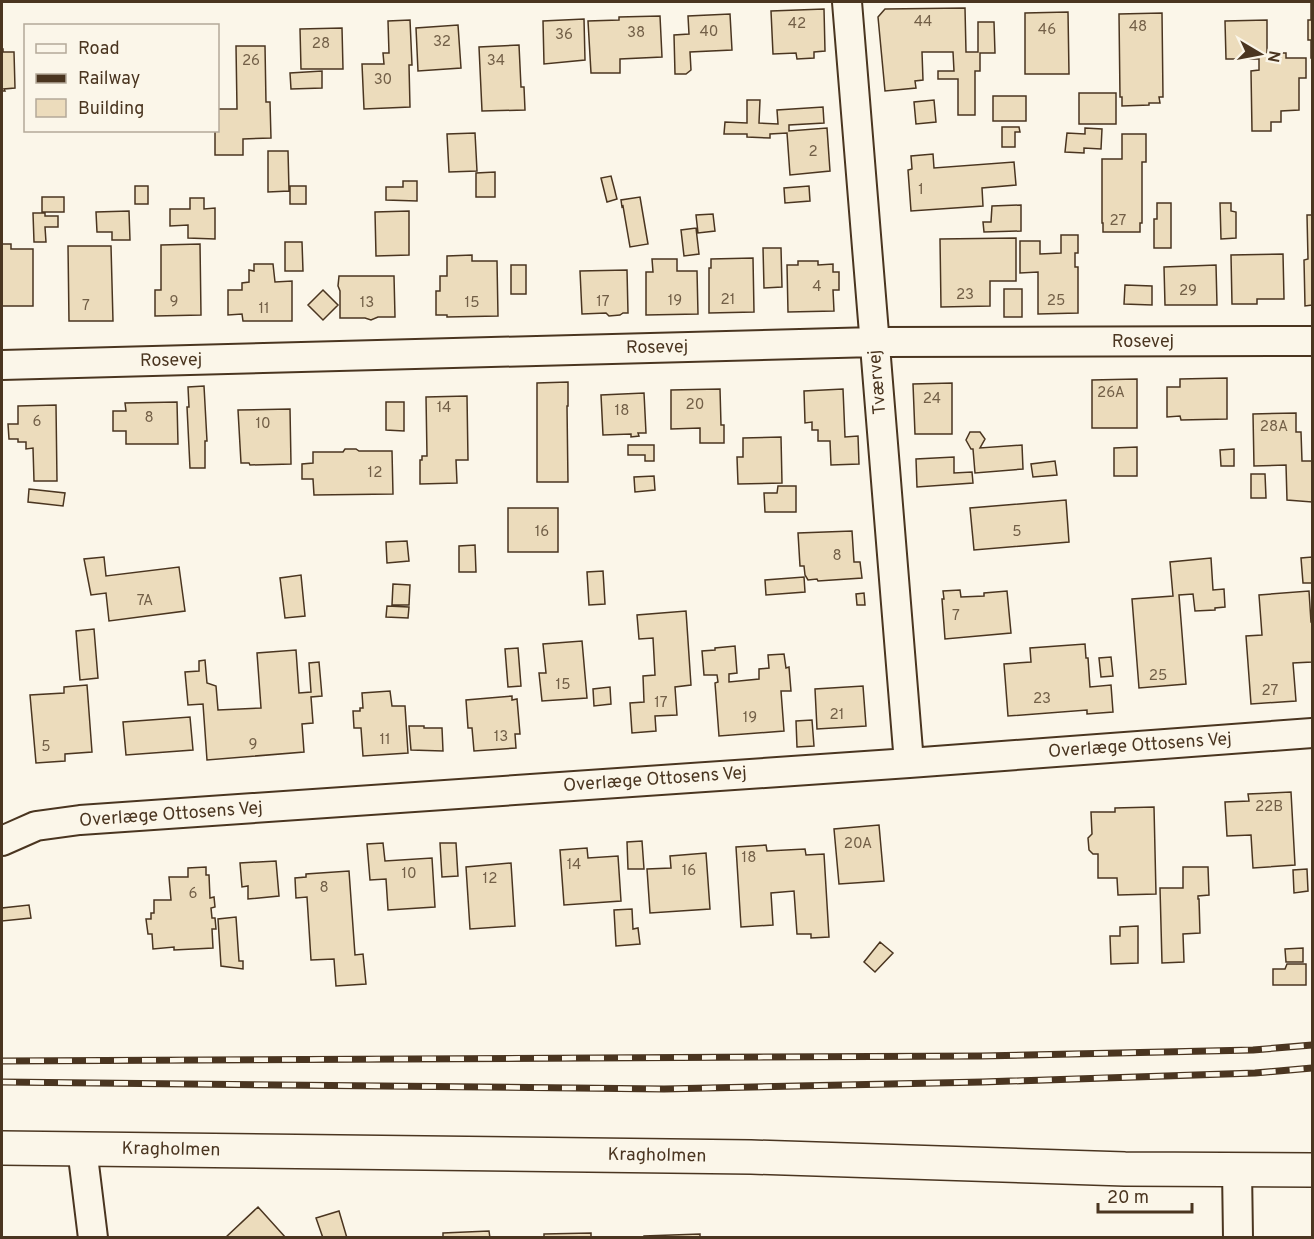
<svg xmlns="http://www.w3.org/2000/svg" width="1314" height="1239" font-family="Overpass,sans-serif">
  <style>
    .building { fill: #ecdcbc; stroke: #4a3520; stroke-width: 1.5 }
    .lines { fill: none; stroke-linecap: round; stroke-linejoin: round }
    .street-casing { stroke: #4a3520; stroke-width: 32 }
    .secondary-casing { stroke: #4a3520; stroke-width: 36 }
    .street { stroke: #fbf6e9; stroke-width: 28 }
    .secondary { stroke: #fbf6e9; stroke-width: 33 }
    .rail-casing { stroke: #4a3520; stroke-width: 7 }
    .rail { stroke: #fbf6e9; stroke-width: 4.5; stroke-dasharray: 14; stroke-linecap: butt }
    .labels { text-anchor: middle; dominant-baseline: central; stroke-width: 4.5; stroke-linejoin: round; paint-order: stroke }
    .number-label { font-size: 15px; fill: #725f47 }
    .street-label { font-size: 18px; fill: #4a3520; stroke: #fbf6e9 }
  </style>
  <rect width="100%" height="100%" fill="#fbf6e9"/>
  <path class="building" d="M1311 2H1312V58H1311V40H1308V20H1311Z
    M965 8 966 52H978V22H994L995 53H980V71H975V115H958V79H938V71H954L953 52H922L923 80 915 81 916 88 885 91 878 17 885 9Z
    M824 9 825 51 814 52V58L797 59 796 53 773 54 771 11Z
    M1068 12 1069 74H1025V13Z
    M1162 13 1163 97H1159L1160 103H1149V105L1122 106V97H1120L1119 14Z
    M730 14 732 50 690 52 691 70 686 74H675L674 35 689 34 688 16Z
    M660 16 662 57 620 59V73H591L588 21 619 20V17Z
    M584 19 585 60 544 64 543 21Z
    M410 20 412 65H409L410 107 364 109 362 64H384L383 53H389L388 21Z
    M1267 20V53H1286V58H1306V78H1299V110L1281 111V122H1271V131H1252L1251 71 1259 70V59H1226L1225 21Z
    M458 25 461 68 418 71 416 28Z
    M342 28 343 69H301L300 29Z
    M519 45 521 87H524L525 110 482 111 479 47Z
    M236 46H265L266 102H270L271 138 243 139V155H215V130H218V109H237Z
    M2 49H3V52H14L15 88 4 89 5 91H2Z
    M322 71V88L291 89 290 73Z
    M1079 93H1116V124H1079Z
    M993 96H1026V121H993Z
    M747 100H760L759 123 778 124 777 110 823 107 824 123 789 125V131L827 128 830 171 790 175 787 133 770 134V138L747 137V134H724L725 122 747 123Z
    M934 100 936 122 916 124 914 102Z
    M1002 127H1019L1020 132H1015V147H1002Z
    M1085 128 1102 129 1101 149 1084 148V153L1065 152 1067 133 1085 134Z
    M475 133 477 171 449 172 447 134Z
    M1122 134H1146V162H1142V223H1140V232H1103V223H1102V159H1122Z
    M268 151H288L289 191 268 192Z
    M933 154 934 168 1014 162 1016 185 982 188 983 206 911 211 908 170 912 169 911 156Z
    M495 172V197H476V173Z
    M611 176 617 199 607 202 601 178Z
    M403 181H417V201L386 200V187H403Z
    M135 186H148V204H135Z
    M290 186H306V204H290Z
    M809 186 810 201 785 203 784 188Z
    M42 197H64V212H42Z
    M640 197 648 244 630 247 623 206 622 207 621 200Z
    M190 198H204V209L215 208V239L188 238V225L170 226V209H190Z
    M1157 203H1171V248H1154V219H1157Z
    M1220 203H1231V211L1236 212V238L1221 239Z
    M1021 205V231L984 232 983 222H991L992 206Z
    M129 211 130 240H112V232H97L96 212Z
    M409 211V255L376 256 375 212Z
    M33 213H45V216H58V227H45L46 242H34Z
    M713 214 715 231 698 233 696 215Z
    M1307 215H1312V305L1305 306 1304 260 1308 259Z
    M696 228 699 254 684 256 681 230Z
    M1061 235H1078V253H1075V267H1078V313L1038 314V272L1020 273V241H1040V254L1061 253Z
    M1016 238V281H990V306L941 307 940 239Z
    M285 242H302L303 271H285Z
    M2 244H11V249H33V306H2Z
    M200 244 201 315 155 316V290H161V245Z
    M68 246H111L113 321H69Z
    M763 248H781L782 287 764 288Z
    M1283 254 1284 299H1257V304H1232L1231 255Z
    M472 255V261H497L498 316 447 317V315H436V291H440V276H447V256Z
    M753 258 754 312 709 313V268H711V259Z
    M652 259H677V271H697L698 314 646 315V272H653Z
    M798 261H818V265L833 264V272H839V290H833L834 311 788 312 787 265H798Z
    M254 264H273L275 282 292 281V321H243L242 314 228 315V290H242V283L249 282V270L254 271Z
    M511 265H526V294H511Z
    M1216 265 1217 305H1165L1164 267Z
    M627 270 628 313H623L620 315 609 316 606 313 582 314 580 271Z
    M339 276H394L395 317H378L371 320 365 318H340V291L338 286Z
    M1125 285 1152 286V305L1124 304Z
    M1004 289H1022V317H1004Z
    M323 290 338 305 323 320 308 305Z
    M1227 378V419L1181 420 1180 416 1167 417V387H1180V379Z
    M1137 379V428H1092V380Z
    M568 382V406H567L568 482H537V383Z
    M952 383V434H915L913 384Z
    M204 386 207 441H205V468H190L187 407H189L188 387Z
    M720 389 721 425H724V443H700V428L671 429V390Z
    M843 389 845 437 858 436 859 464 831 465 830 441H818V430H812V422L805 423 804 391Z
    M644 393 646 433H638L639 436 631 437V434L603 435 601 395Z
    M467 396 468 460H456L457 483 420 484V460H422V456H427L426 397Z
    M177 402 178 444H126V431H113V411H126L125 403Z
    M386 402H404V431L386 430Z
    M56 405 57 481H34L33 448 26 449V442H18V439H9L8 424H18V406Z
    M290 409 291 464 250 465 249 463H241L238 410Z
    M1296 413V432H1301L1302 461H1312V502L1287 500 1286 465 1254 466 1253 414Z
    M970 432H980L985 439 980 448 1022 445 1023 469 975 473 973 449H971L966 440Z
    M781 437 782 483 738 484 737 457H743V438Z
    M628 445H654V461H645V455H628Z
    M1137 447V476H1114V448Z
    M345 449H356L359 451H392L393 494 314 495 313 479H302V464L313 463V452H343Z
    M1234 449V466H1221L1220 450Z
    M954 457V473L972 472 973 483 917 487 916 459Z
    M1055 461 1057 475 1033 477 1031 464Z
    M1251 474H1265L1266 498H1251Z
    M654 476 655 490 635 492 634 477Z
    M778 486H796V512H765L764 493H777Z
    M29 489 65 493 63 506 28 502Z
    M1066 500 1069 542 974 550 970 508Z
    M508 508H558V552H508Z
    M852 531 854 562H860L862 578 818 581 817 579 808 580 805 575 804 566H800L798 533Z
    M407 541 409 561 387 563 386 542Z
    M475 545 476 572H459V546Z
    M104 557 106 576 179 567 185 611 109 621 106 593 91 595 84 559Z
    M1312 557V583H1303L1301 558Z
    M1211 558 1213 590 1224 589 1225 607 1215 608V610L1195 611 1193 594 1179 595 1186 684 1139 688 1132 599 1173 596 1170 562Z
    M603 571 605 604 589 605 587 572Z
    M301 575 305 616 285 618 280 578Z
    M804 577 805 592 766 595 765 580Z
    M393 584 410 585 409 605H392Z
    M960 590 961 597 984 596V593L1007 591 1011 633 945 639 942 599H944L943 591Z
    M1309 591 1311 622H1312V662L1293 663 1296 701 1251 704 1246 636 1262 635 1259 595Z
    M864 593 865 605H857L856 594Z
    M387 606 409 607 408 618 386 617Z
    M686 611 691 685 675 687 677 715 655 716 656 731 632 733 630 703 644 702 643 676 655 675 653 638 639 639 637 615Z
    M94 629 98 678 80 680 76 631Z
    M582 641 587 698 542 701 539 673H546L543 644Z
    M1085 644 1086 658H1088L1090 687 1111 685 1113 712 1087 714V710L1008 716 1004 664 1031 662 1030 648Z
    M735 646 737 673 729 674V682L759 679V669L769 668 768 655 784 654 786 668 789 667 791 691H781L784 731 719 736 715 683 718 682 717 675H704L702 651 715 650V648Z
    M518 648 521 686 508 687 505 649Z
    M296 650 299 693 311 692 309 663 319 662 322 696 311 697 313 723 302 724 304 752 207 760 203 704 188 705 185 672 199 671V661L205 660 207 683 216 686 218 710 261 708 257 653Z
    M1111 657 1113 676 1101 677 1099 658Z
    M87 685 92 752 65 754V761L36 763 30 695 64 693V687Z
    M863 686 866 726 817 729 815 689Z
    M610 687 611 704 594 706 593 689Z
    M390 691 392 706H405L408 753 363 756 361 728H354L353 711H360V708H363L362 693Z
    M512 696V700L517 699 520 734H515L516 748 474 751 472 728H468L466 700Z
    M190 717 193 750 126 755 123 722Z
    M812 720 814 746 797 747 796 721Z
    M409 726H424V728H442L443 751 411 750Z
    M1291 792 1295 865 1253 868 1251 835 1227 836 1225 802 1249 801 1248 794Z
    M1154 807 1156 894 1118 895 1117 878H1098V854H1093L1089 850 1088 838 1092 834 1091 812H1115V808Z
    M879 825 884 881 839 884 834 829Z
    M642 841 644 869H628L627 842Z
    M383 843 385 861 432 858 435 907 388 910 386 879 370 880 367 844Z
    M440 843H456L458 876 442 877Z
    M766 845 767 851 805 849 806 855 824 854 829 937 811 938V934H797L794 891 771 893 773 925 741 927 736 847Z
    M587 848 588 858 618 856 621 901 564 905 560 850Z
    M706 853 710 909 650 913 647 869 671 868 670 856Z
    M276 861 279 896 248 899V886L242 887 240 863Z
    M511 863 515 926 470 929 466 867Z
    M206 867V875H209L210 898 214 897 215 907 211 908 212 918H215L216 929H212L213 948 174 950V947L153 949 152 934H148L146 919H151V913H154V900H171L169 877H188V868Z
    M1183 867H1208L1209 895 1198 896V899H1199L1200 933 1183 934 1184 962 1162 963 1160 888H1183Z
    M1307 869 1308 891 1294 893 1293 870Z
    M349 871 355 955 363 954 366 984 336 986 334 959 311 960 307 897 296 898 295 878 306 877V874Z
    M29 905 31 918 2 921V908Z
    M632 909 633 929 638 928 640 944 616 946 614 910Z
    M236 917 239 961H243V969L221 966 218 919Z
    M1138 926V963L1111 964 1110 936H1120V927Z
    M880 942 893 953 875 972 864 962Z
    M1303 948V962H1286L1285 949Z
    M1287 964H1306V985H1273V969H1285Z
    M258 1207 286 1238H225Z
    M339 1211 347 1238H323L316 1218Z
    M489 1231 490 1238H443V1233Z
    M591 1233V1238H544V1234Z
    M700 1234V1238H644V1236Z"/>
  <g class="lines">
    <defs>
      <path id="street" d="M847 2 909 763
        M2 365 875 342 1312 341
        M2 841 36 826 80 820 909 763 1312 733
        M82 1148 93 1238
        M1237 1169 1238 1238"/>
      <path id="secondary" d="M2 1148 751 1157 1125 1169 1312 1170"/>
    </defs>
    <use href="#street" class="street-casing"/>
    <use href="#secondary" class="secondary-casing"/>
    <use href="#street" class="street"/>
    <use href="#secondary" class="secondary"/>
    <defs>
      <path id="rail" d="M2 1061 981 1056 1253 1050 1312 1045
        M2 1082 664 1089 982 1082 1255 1073 1312 1068"/>
    </defs>
    <use href="#rail" class="rail-casing"/>
    <use href="#rail" class="rail"/>
  </g>
  <g class="labels">
    <g class="number-label">
      <text x="923" y="22">44</text>
      <text x="797" y="24">42</text>
      <text x="1138" y="27">48</text>
      <text x="1047" y="30">46</text>
      <text x="709" y="32">40</text>
      <text x="636" y="33">38</text>
      <text x="564" y="35">36</text>
      <text x="442" y="42">32</text>
      <text x="321" y="44">28</text>
      <text x="251" y="61">26</text>
      <text x="496" y="61">34</text>
      <text x="383" y="80">30</text>
      <text x="813" y="152">2</text>
      <text x="921" y="190">1</text>
      <text x="1118" y="221">27</text>
      <text x="817" y="287">4</text>
      <text x="1188" y="291">29</text>
      <text x="965" y="295">23</text>
      <text x="728" y="300">21</text>
      <text x="675" y="301">19</text>
      <text x="1056" y="301">25</text>
      <text x="174" y="302">9</text>
      <text x="603" y="302">17</text>
      <text x="367" y="303">13</text>
      <text x="472" y="303">15</text>
      <text x="86" y="306">7</text>
      <text x="264" y="309">11</text>
      <text x="1111" y="393">26A</text>
      <text x="932" y="399">24</text>
      <text x="695" y="405">20</text>
      <text x="444" y="408">14</text>
      <text x="622" y="411">18</text>
      <text x="149" y="418">8</text>
      <text x="37" y="422">6</text>
      <text x="263" y="424">10</text>
      <text x="1274" y="427">28A</text>
      <text x="375" y="473">12</text>
      <text x="542" y="532">16</text>
      <text x="1017" y="532">5</text>
      <text x="837" y="556">8</text>
      <text x="145" y="601">7A</text>
      <text x="956" y="616">7</text>
      <text x="1158" y="676">25</text>
      <text x="563" y="685">15</text>
      <text x="1270" y="691">27</text>
      <text x="1042" y="699">23</text>
      <text x="661" y="703">17</text>
      <text x="837" y="715">21</text>
      <text x="750" y="718">19</text>
      <text x="501" y="737">13</text>
      <text x="385" y="740">11</text>
      <text x="253" y="745">9</text>
      <text x="46" y="747">5</text>
      <text x="1269" y="807">22B</text>
      <text x="858" y="844">20A</text>
      <text x="749" y="858">18</text>
      <text x="574" y="865">14</text>
      <text x="689" y="871">16</text>
      <text x="409" y="874">10</text>
      <text x="490" y="879">12</text>
      <text x="324" y="888">8</text>
      <text x="193" y="894">6</text>
    </g>
    <g class="street-label">
      <text x="1143" y="342">Rosevej</text>
      <text transform="translate(657 348) rotate(-1)">Rosevej</text>
      <text transform="translate(171 361) rotate(-1)">Rosevej</text>
      <text transform="translate(878 382) rotate(-95)">Tværvej</text>
      <text transform="translate(1140 746) rotate(-4)">Overlæge Ottosens Vej</text>
      <text transform="translate(655 780) rotate(-4)">Overlæge Ottosens Vej</text>
      <text transform="translate(171 815) rotate(-4)">Overlæge Ottosens Vej</text>
      <text transform="translate(171 1150) rotate(1)">Kragholmen</text>
      <text transform="translate(657 1156) rotate(1)">Kragholmen</text>
    </g>
  </g>
  <rect width="1314" height="1239" fill="none" stroke="#4a3520" stroke-width="6"/>
  <rect x="24" y="24" width="195" height="108" fill="#fbf6e9" stroke="#b4a999" stroke-width="1.5"/>
  <rect x="36" y="44" width="30" height="9" fill="#fbf6e9" stroke="#b4a999" stroke-width="1.5"/>
  <text x="78" y="54" font-size="18" fill="#4a3520">Road</text>
  <rect x="36" y="74" width="30" height="9" fill="#4a3520" stroke="#b4a999" stroke-width="1.5"/>
  <text x="78" y="84" font-size="18" fill="#4a3520">Railway</text>
  <rect x="36" y="99" width="30" height="18" fill="#ecdcbc" stroke="#b4a999" stroke-width="1.5"/>
  <text x="78" y="114" font-size="18" fill="#4a3520">Building</text>
  <g transform="translate(1260 54) rotate(100)" stroke="#fbf6e9" stroke-width="4.5" paint-order="stroke">
  <path d="M0-4.5L10 22L0 15L-10 22Z" fill="#4a3520"/>
  <text y="-9" font-size="16" font-weight="bold" text-anchor="middle" fill="#4a3520">N</text>
  </g>
  <path d="M1098 1203v9h94v-9" fill="none" stroke="#4a3520" stroke-width="3"/>
  <text x="1107" y="1203" font-size="18" fill="#4a3520" stroke="#fbf6e9" stroke-width="4.5" paint-order="stroke">20 m</text>
</svg>
